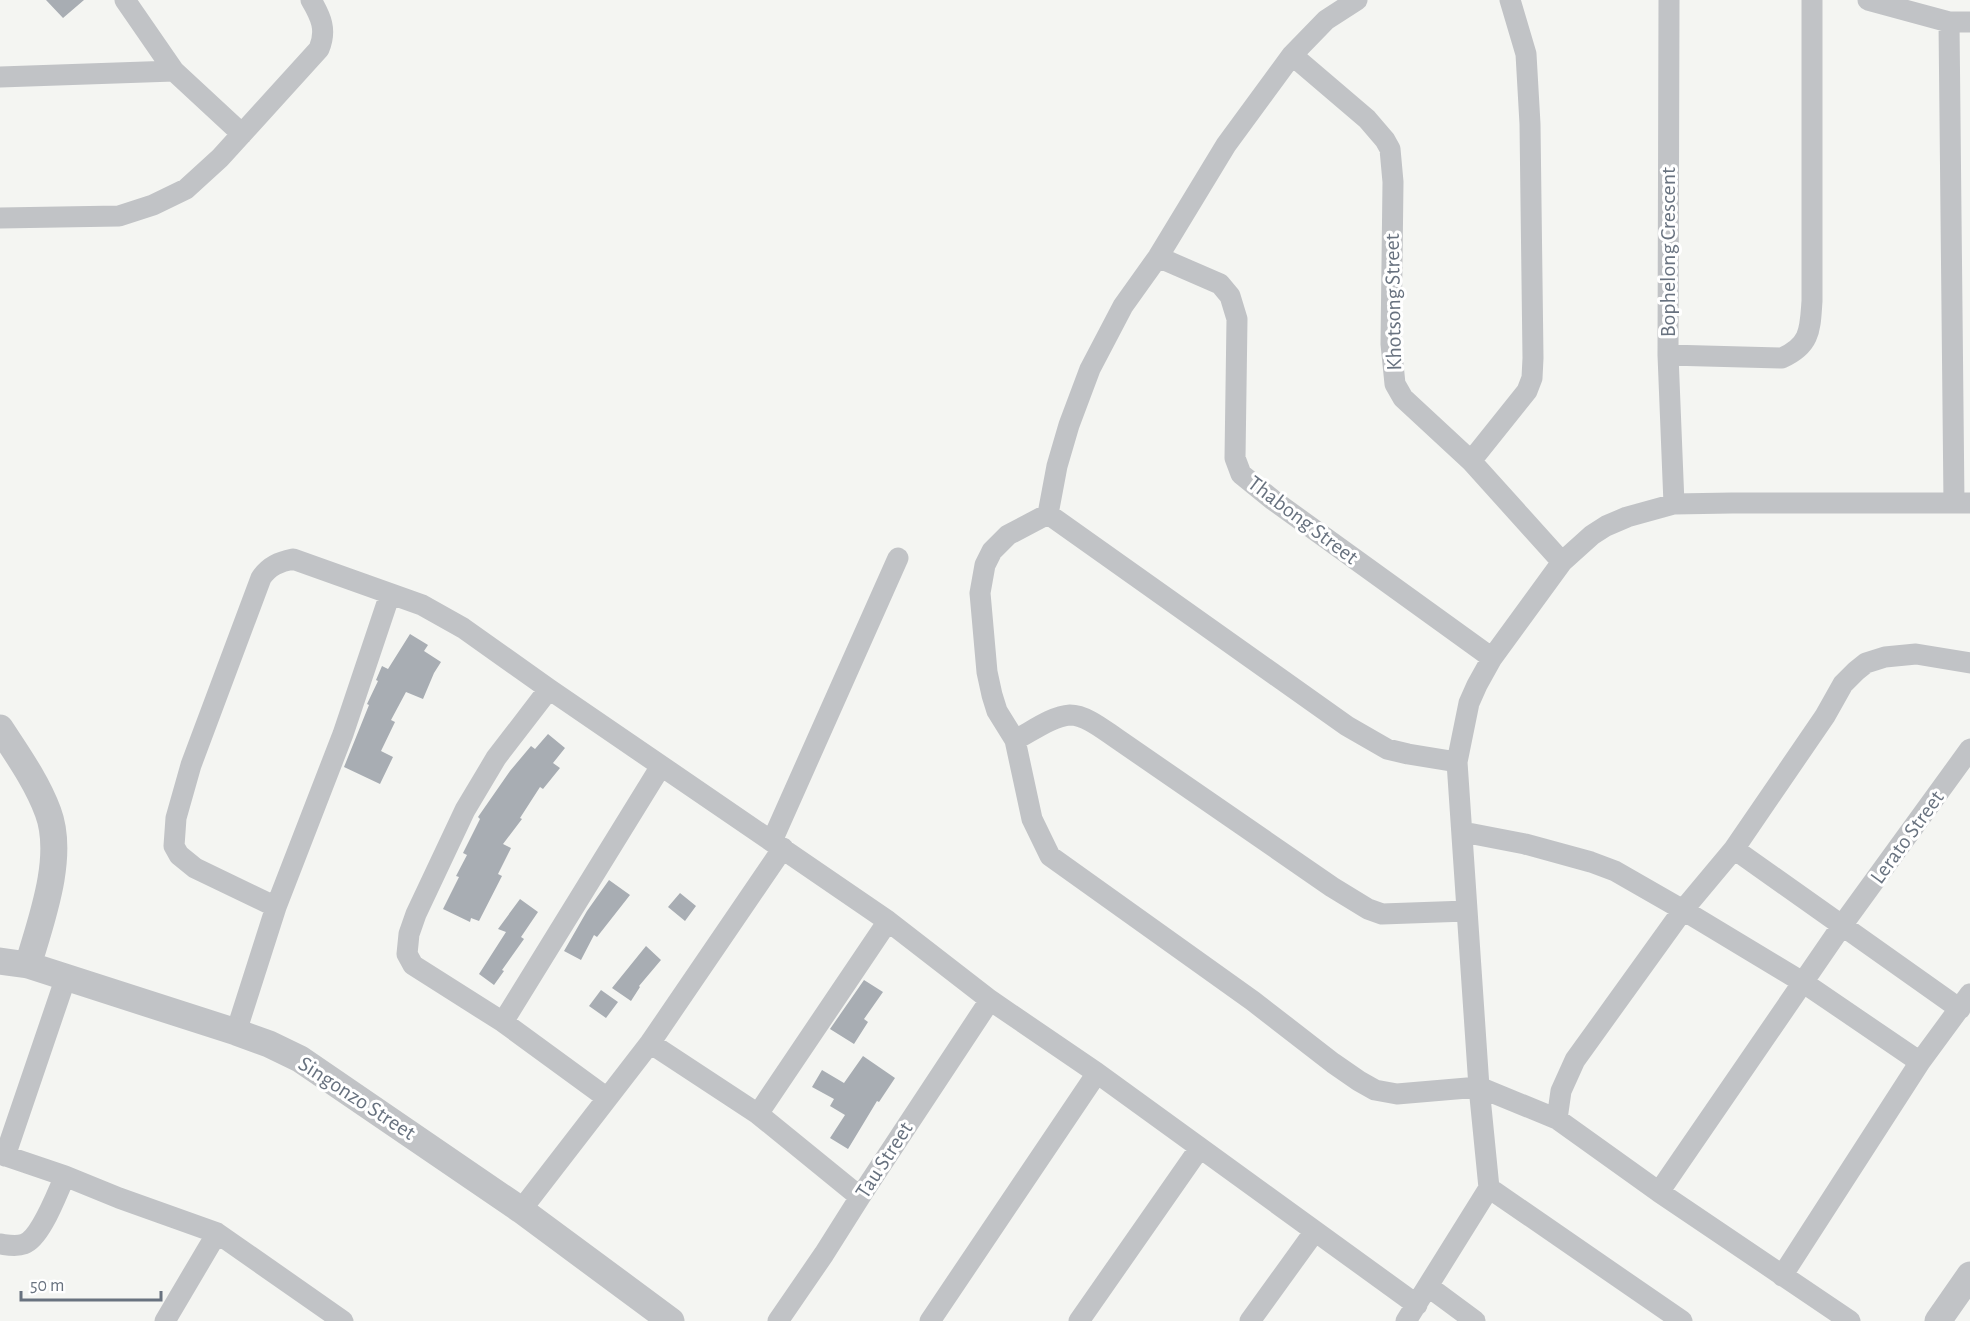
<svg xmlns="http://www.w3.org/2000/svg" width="1970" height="1321" font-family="'Alegreya Sans',sans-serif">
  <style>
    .building { fill: #a8adb3 }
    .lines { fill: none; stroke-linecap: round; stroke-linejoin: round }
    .minor { stroke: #c1c3c6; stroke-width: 21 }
    .tertiary { stroke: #c1c3c6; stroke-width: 27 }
    .labels { text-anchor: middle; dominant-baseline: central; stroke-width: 6; stroke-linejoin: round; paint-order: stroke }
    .street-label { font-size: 22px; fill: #68727f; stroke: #fff }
  </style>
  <rect width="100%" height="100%" fill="#f4f5f2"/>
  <path class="building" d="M46 0H84L63 18Z
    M410 634 428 645 424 651 441 662 434 673 423 699 406 692 391 720 395 722 381 751 393 757 380 784 344 767 369 705 367 704 378 681 376 680 382 666 388 669Z
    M548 734 565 748 553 763 560 768 543 789 540 787 520 818 522 819 503 844 511 848 498 874 502 876 479 921 471 918 470 922 443 909 459 877 456 876 467 855 463 853 480 819 478 817 510 771 531 746 535 749Z
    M609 880 630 895 597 937 594 935 581 960 564 951 587 911Z
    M680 893 696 906 685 921 668 907Z
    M520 899 538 912 521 937 524 939 502 970 504 971 494 985 479 974 506 932 498 929Z
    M646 946 661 960 639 986 640 987 631 1001 612 988Z
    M864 980 883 992 864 1019 868 1022 854 1044 830 1029Z
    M601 990 618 1002 606 1018 589 1006Z
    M863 1056 895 1078 879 1102 877 1101 848 1149 830 1138 845 1115 830 1106 834 1099 812 1087 822 1070 844 1083Z"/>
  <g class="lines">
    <path class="minor" d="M125 0 174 71 242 134
      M1669 0 1668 355 1674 504
      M1868 0 1949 22H1970
      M1949 22 1954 503
      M1292 55 1367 119 1385 140 1390 149 1393 182 1391 344 1395 384 1403 398 1471 461 1562 562
      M0 77 174 71
      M0 218 119 216 153 205 186 189 220 158 319 49C327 30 321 17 311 0
      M1158 257 1220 284 1230 296 1237 319 1235 458 1241 474 1273 500 1492 658
      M1668 355 1782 358C1811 345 1810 329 1812 301V0
      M1471 461 1527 391 1532 378 1533 358 1530 124 1526 54 1510 0
      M1048 514 1008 535 992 551 985 565 980 593 987 672 992 695 997 711 1015 740 1032 819 1050 856 1253 1001 1333 1063 1359 1081 1375 1090 1397 1094 1479 1087 1557 1119 1659 1192 1850 1321
      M1048 514 1057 466 1069 425 1090 369 1123 306 1158 257 1226 145 1292 55 1326 20 1357 0
      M1048 514 1347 726 1387 749 1408 754 1457 762
      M549 689 496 758 465 810 416 914 409 934 407 954 413 965 503 1022 607 1098
      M1015 740C1031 732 1052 716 1070 715 1086 715 1104 730 1116 738L1332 887 1368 909 1382 914 1467 911
      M1463 832 1525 844 1591 862 1615 871 1683 910 1804 983 1920 1062
      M772 841 898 558
      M1734 849 1960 1009
      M276 907 195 868 179 855 174 846 176 818 191 765 261 578C269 566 279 562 293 559L422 605 463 628 549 689 888 921 990 1000 1097 1073 1417 1305
      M503 1022 661 766
      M236 1032 276 907 343 734 390 594
      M650 1043 758 1114 860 1197
      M758 1114 888 921
      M1557 1119 1561 1091 1575 1060 1683 910 1734 849 1825 716 1843 684 1856 671 1866 663 1885 657 1916 654 1970 663
      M0 1154 65 1176 119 1198 217 1233 343 1321
      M5 1156 66 977
      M1489 1188 1682 1321
      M1659 1192 1843 924 1970 749
      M521 1210 650 1043 783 848
      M0 1244C8 1245 16 1247 24 1244 41 1238 57 1193 65 1176
      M1782 1276 1920 1062 1970 994
      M1429 1287 1475 1321
      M165 1321 217 1233
      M778 1321 824 1254 860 1197 990 1000
      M930 1321 1097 1073
      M1079 1321 1199 1149
      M1250 1321 1315 1231
      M1406 1321 1489 1188 1479 1087 1457 762 1469 703 1477 685 1492 658 1562 562 1592 535 1606 526 1627 517 1674 504 1732 503H1970"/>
    <path class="tertiary" d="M0 728C17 754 37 782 48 812 65 857 41 921 28 965
      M0 961 28 965 236 1032 269 1044 300 1059 521 1210 671 1321
      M1938 1321 1970 1275"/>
  </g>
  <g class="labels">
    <g class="street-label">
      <text transform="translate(1668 252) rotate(-90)">Bophelong Crescent</text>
      <text transform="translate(1393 302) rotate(-91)">Khotsong Street</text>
      <text transform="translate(1303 520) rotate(37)">Thabong Street</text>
      <text transform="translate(1907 837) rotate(-54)">Lerato Street</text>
      <text transform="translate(357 1098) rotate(33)">Singonzo Street</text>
      <text transform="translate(884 1160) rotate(-57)">Tau Street</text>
    </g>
  </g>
  <path d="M21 1291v9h140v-9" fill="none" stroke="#68727f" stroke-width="3"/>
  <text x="30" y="1291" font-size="18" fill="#68727f" stroke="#ffffff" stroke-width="4.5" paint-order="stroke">50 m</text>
</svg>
